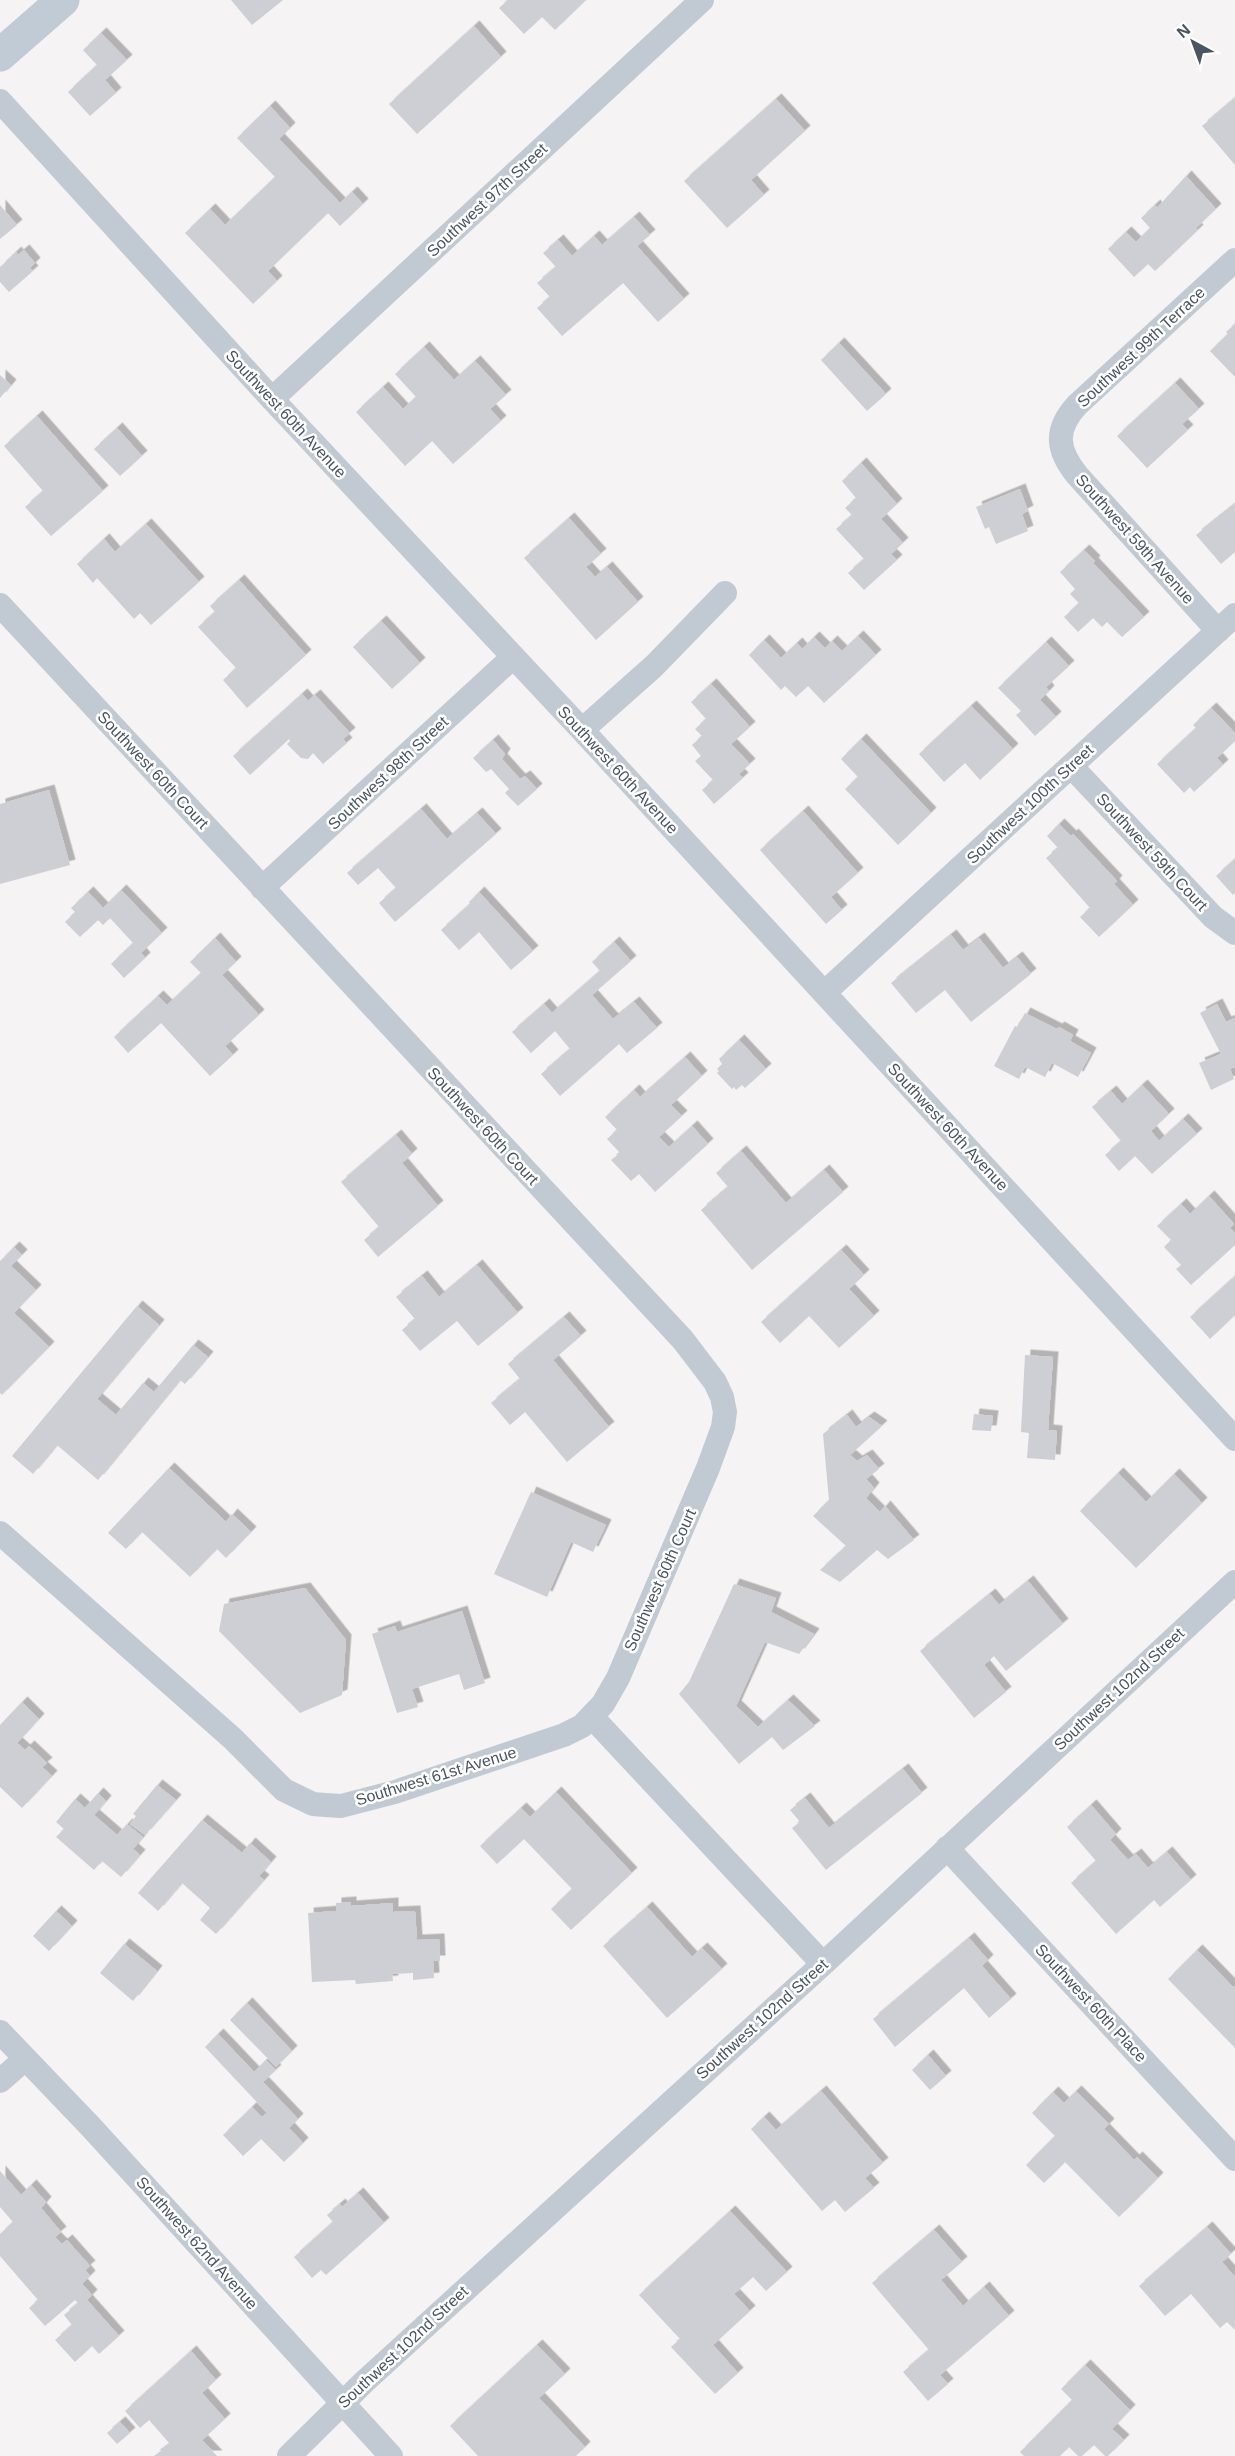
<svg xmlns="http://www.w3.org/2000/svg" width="1235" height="2456" font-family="Arial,sans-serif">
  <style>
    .building { fill: #cdcfd5; filter: url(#shadow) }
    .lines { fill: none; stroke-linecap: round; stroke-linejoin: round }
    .street { stroke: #c1cad2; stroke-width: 24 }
    .secondary { stroke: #c1cbd6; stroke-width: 33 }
    .labels { text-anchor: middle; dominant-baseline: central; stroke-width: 5; stroke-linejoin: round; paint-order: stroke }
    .street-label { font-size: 16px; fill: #4a5661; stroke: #fff }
  </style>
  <defs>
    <filter id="shadow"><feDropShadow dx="5.5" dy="-5.5" stdDeviation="0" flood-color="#0004"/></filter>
  </defs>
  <rect width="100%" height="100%" fill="#f5f3f3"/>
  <path class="building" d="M231 0H283L252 25Z
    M508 0H586L555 30 542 17 524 34 499 8Z
    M474 26 501 57 417 134 389 104Z
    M101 33 127 60 105 80 116 93 90 116 68 92 97 65 83 50Z
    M1235 98V165L1202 126Z
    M776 99 805 131 751 180 764 195 727 228 684 181Z
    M270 106 290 128 279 139 340 203 352 192 363 204 340 226 328 213 268 271 277 281 253 304 185 233 210 209 225 225 275 177 237 138Z
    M1186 176 1216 209 1196 228 1198 230 1155 271 1148 264 1134 277 1108 249 1126 232 1136 242 1150 228 1141 218 1155 205 1157 208Z
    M0 205 17 225 0 239Z
    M634 217 650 235 637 246 684 299 658 322 623 283 562 336 537 308 550 297 537 283 556 267 543 253 558 240 572 256 594 236 602 245Z
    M24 250 35 263 30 268 33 271 9 292 0 282V267L16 252 18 255Z
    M1235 324V377L1210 351 1228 334 1226 332Z
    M839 343 886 394 867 411 821 360Z
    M424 347 454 380 475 361 506 395 490 409 501 421 453 464 432 441 405 466 356 412 383 387 403 409 416 397 395 374Z
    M0 375 11 385 0 398Z
    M1175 383 1199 409 1182 424 1188 430 1147 468 1117 436Z
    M37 416 103 491 51 536 25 507 43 491 4 446Z
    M117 428 142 456 120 476 94 449Z
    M861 463 897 504 881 519 903 543 891 554 897 560 864 590 848 573 864 559 836 529 852 515 845 508 856 498 842 481Z
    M1020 489 1028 511 1022 514 1028 531 996 544 989 527 985 529 976 507Z
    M1235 504V552L1221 564 1196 535Z
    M569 518 601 554 586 567 595 577 607 567 638 602 596 640 524 558Z
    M146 524 199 582 151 625 140 613 134 619 97 578 93 583 77 564 104 539 115 552Z
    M1084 550 1095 561 1093 563 1144 617 1122 637 1107 622 1102 627 1093 618 1078 632 1064 617 1079 603 1070 594 1075 589 1060 572Z
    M239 580 306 655 247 708 223 680 236 668 198 627 215 612 210 606Z
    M381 621 420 663 392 689 353 647Z
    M858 636 876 655 824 703 808 686 796 697 785 686 781 690 749 655 764 640 781 658 797 643 802 649 814 637 825 648 832 641 842 651Z
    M1046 642 1069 666 1046 687 1049 691 1040 700 1056 717 1035 736 1016 715 1021 711 998 688Z
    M711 684 750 727 731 744 750 764 739 774 743 778 714 804 702 790 713 780 695 761 701 756 692 745 702 736 695 729 706 719 691 702Z
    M302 694 308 701 315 695 350 733 343 739 347 743 323 764 313 753 308 759 301 758 287 744 290 741 289 739 250 775 233 756Z
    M971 706 1013 749 980 780 965 763 944 782 919 754Z
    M1211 708 1235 733V741L1217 758 1223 765 1194 792 1190 787 1184 793 1157 764 1196 728 1193 725Z
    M861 739 931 813 898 845 845 789 858 777 841 759Z
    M493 740 505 754 502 759 520 779 525 776 537 789 518 806 505 793 509 789 491 769 486 772 473 758Z
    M49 790 70 865 0 884V804Z
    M421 809 447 839 477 813 496 834 395 922 379 903 396 888 378 868 358 885 347 873Z
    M803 811 858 873 831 897 842 910 826 924 760 850Z
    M1059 824 1071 836 1073 834 1117 881 1114 884 1133 905 1099 937 1080 917 1090 908 1046 858 1058 848 1047 836Z
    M1235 859V893L1233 895 1216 876Z
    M121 890 162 933 141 953 145 958 124 978 111 964 133 943 110 918 103 925 98 920 80 937 65 922 75 912 71 908 88 892 103 908Z
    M479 892 533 951 511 970 479 932 459 950 441 930 470 904 469 902Z
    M951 935 963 950 979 938 1003 968 1017 957 1031 974 971 1022 945 990 916 1013 891 983Z
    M215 938 236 962 222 975 259 1015 225 1046 233 1055 210 1076 161 1023 128 1053 114 1037 158 996 167 1005 201 973 190 962Z
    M614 942 631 961 592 995 613 1019 634 1002 657 1028 627 1053 619 1044 560 1096 541 1074 570 1049 555 1031 531 1053 512 1032 544 1004 552 1013 600 971 592 962Z
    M1217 1004 1226 1022 1235 1018V1067L1230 1069 1234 1079 1211 1090 1199 1063 1221 1054 1200 1013Z
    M1025 1013 1057 1029 1059 1027 1073 1035 1070 1041 1091 1053 1078 1077 1052 1063 1045 1077 1025 1067 1019 1079 994 1066 1015 1026 1017 1027Z
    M739 1040 766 1069 745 1088 742 1085 736 1090 734 1087 732 1089 717 1073 719 1071 717 1069 722 1064 719 1059Z
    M685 1057 702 1076 671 1105 682 1116 659 1137 669 1147 692 1126 708 1144 655 1192 639 1174 631 1181 611 1160 620 1153 607 1139 617 1130 605 1117 634 1090 640 1097Z
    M1142 1085 1169 1114 1151 1131 1159 1141 1183 1119 1197 1134 1152 1174 1135 1156 1119 1171 1105 1155 1121 1141 1092 1107 1111 1091 1122 1104Z
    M396 1135 412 1154 402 1163 438 1206 378 1257 364 1240 379 1227 341 1182Z
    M741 1151 786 1203 824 1170 843 1192 752 1270 701 1210 728 1187 716 1173Z
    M1209 1196 1234 1224 1230 1228 1235 1233V1245L1191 1285 1176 1269 1181 1265 1164 1247 1171 1240 1157 1226 1181 1204 1190 1214Z
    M14 1247 22 1255 11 1266 36 1290 14 1313 49 1347 2 1395 0 1393V1261Z
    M841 1250 864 1275 849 1289 874 1316 839 1348 809 1316 780 1343 761 1322Z
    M477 1265 518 1313 478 1346 457 1321 420 1351 402 1330 415 1319 396 1297 422 1276 439 1297Z
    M1235 1276V1315L1210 1339 1190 1317Z
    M137 1306 159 1325 97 1399 116 1415 143 1383 154 1392 193 1345 208 1357 185 1384 180 1380 98 1480 57 1445 33 1474 12 1456Z
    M564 1317 581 1336 553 1360 609 1427 567 1462 525 1412 510 1425 491 1403 520 1379 508 1364Z
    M1025 1355 1053 1357 1048 1430 1057 1431 1055 1460 1027 1458 1029 1433 1021 1432Z
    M974 1414 993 1416 991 1431 972 1430Z
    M847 1415 856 1427 869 1417 882 1426 850 1455 857 1461 867 1455 879 1469 866 1479 874 1488 866 1498 880 1512 885 1506 914 1540 888 1559 877 1550 840 1582 820 1570 846 1546 813 1516 829 1500 823 1434Z
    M169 1468 226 1522 232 1514 251 1532 226 1558 217 1549 190 1577 142 1532 126 1549 108 1533Z
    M1118 1473 1146 1502 1174 1474 1202 1503 1136 1568 1080 1511Z
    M531 1492 606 1525 593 1552 571 1542 547 1597 494 1574Z
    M1028 1581 1063 1624 1006 1671 994 1656 984 1665 1006 1692 974 1718 920 1651 990 1594 999 1605Z
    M734 1584 776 1598 771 1612 814 1634 799 1654 765 1642 736 1706 758 1727 788 1700 815 1726 783 1750 772 1737 739 1764 679 1694 689 1682Z
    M305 1588 346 1640 342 1695 300 1713 219 1631 224 1604Z
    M462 1611 485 1683 464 1690 459 1674 412 1689 418 1707 397 1713 372 1634 395 1626 397 1632Z
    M22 1702 39 1719 17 1743 25 1750 29 1746 47 1763 42 1767 52 1776 22 1808 0 1787V1725Z
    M903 1769 922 1793 826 1870 792 1828 800 1822 790 1810 805 1798 829 1828Z
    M157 1785 176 1800 145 1835 130 1824 136 1816 133 1814Z
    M556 1792 632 1873 571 1930 551 1909 572 1889 524 1839 497 1864 480 1846 521 1808 530 1817Z
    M98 1793 106 1801 94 1815 117 1835 127 1824 143 1837 133 1849 140 1855 121 1877 102 1861 94 1870 56 1837 64 1829 56 1822 75 1799 85 1808Z
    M1091 1805 1116 1834 1110 1840 1128 1860 1136 1854 1148 1868 1167 1852 1191 1880 1160 1907 1154 1900 1116 1934 1071 1883 1096 1861 1067 1827Z
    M202 1820 242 1853 250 1843 271 1862 259 1876 264 1880 216 1934 200 1920 210 1908 182 1883 158 1911 138 1893Z
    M351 1902V1906L393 1903V1912L415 1911 417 1940 439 1939 440 1961H433L434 1978 413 1980V1973L392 1974 393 1981 356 1984 355 1980 312 1982 308 1913 336 1911V1903Z
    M647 1907 692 1957 702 1948 722 1969 667 2018 603 1946Z
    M56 1911 72 1926 49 1951 33 1936Z
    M969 1938 988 1960 982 1966 1011 1999 989 2018 964 1988 895 2047 873 2019Z
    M124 1944 157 1971 133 2001 100 1973Z
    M1197 1950 1233 1987 1235 1986V2048L1168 1979Z
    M247 2003 292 2051 276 2067 230 2020Z
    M218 2034 254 2072 266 2060 276 2070 263 2082 298 2119 289 2128 303 2143 284 2162 261 2139 243 2156 223 2135 252 2107 262 2117 267 2113 205 2047Z
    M928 2055 946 2076 930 2090 912 2070Z
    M821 2091 883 2163 865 2178 874 2188 845 2212 835 2200 822 2211 751 2129 764 2117 776 2130Z
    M1076 2091 1109 2124 1104 2129 1134 2160 1137 2157 1158 2178 1119 2217 1065 2162 1044 2183 1026 2165 1055 2136 1032 2113 1053 2092 1064 2103Z
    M0 2171 21 2195 31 2185 46 2202 41 2208 61 2232 55 2237 62 2244 67 2240 90 2266 85 2270 90 2276 82 2284 92 2295 87 2300 119 2336 99 2354 92 2346 75 2362 55 2340 72 2325 64 2315 78 2303 75 2300 45 2326 29 2308 38 2300 0 2256V2234L13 2222 0 2207Z
    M358 2193 384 2223 326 2275 321 2270 312 2278 294 2257 333 2222 327 2215 340 2204 342 2207Z
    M730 2211 787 2272 766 2291 753 2277 734 2294 750 2311 713 2345 738 2373 715 2394 671 2347 680 2339 639 2295Z
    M1207 2227 1231 2254 1222 2262 1235 2277V2330L1227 2322 1220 2328 1191 2294 1165 2316 1139 2286Z
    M934 2230 962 2262 941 2280 963 2306 984 2287 1009 2316 940 2375 948 2384 928 2401 903 2372 929 2350 872 2283Z
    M537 2345 565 2374 539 2398 585 2447 576 2456H478L450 2426Z
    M191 2351 216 2380 202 2393 225 2419 202 2440 217 2456H154L170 2444 149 2420 140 2428 125 2411Z
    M1085 2365 1130 2410 1112 2429 1124 2440 1108 2456H1105L1094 2445 1082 2456H1078L1069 2447 1060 2456H1024L1020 2452 1072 2400 1061 2389Z
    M120 2422 130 2433 117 2444 107 2433Z"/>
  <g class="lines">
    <path class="street" d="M0 101 272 399 582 730 1235 1439
      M272 399 702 0
      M0 605 683 1340 715 1382 722 1397 725 1412 723 1427 708 1468 618 1678 603 1704 582 1726 564 1735 395 1792 341 1806 325 1805 313 1804 284 1790 232 1738 0 1533
      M1218 631 1077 475C1057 450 1054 430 1077 405L1235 260
      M582 730 654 666 725 593
      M1071 766 1213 917 1235 933
      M262 888 513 657
      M824 993 1235 615
      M592 1717 823 1964
      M947 1848 1235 2159
      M0 2032 91 2127 391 2456
      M0 2081 25 2059
      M289 2456 364 2382 823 1964 1235 1582"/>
    <path class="secondary" d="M0 55 63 0"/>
  </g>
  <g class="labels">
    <g class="street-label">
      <text transform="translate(487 200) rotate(-43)">Southwest 97th Street</text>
      <text transform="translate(1141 347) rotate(-43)">Southwest 99th Terrace</text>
      <text transform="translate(286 414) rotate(47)">Southwest 60th Avenue</text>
      <text transform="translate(1135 539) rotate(48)">Southwest 59th Avenue</text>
      <text transform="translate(153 770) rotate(47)">Southwest 60th Court</text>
      <text transform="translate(618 770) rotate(47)">Southwest 60th Avenue</text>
      <text transform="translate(388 773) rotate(-43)">Southwest 98th Street</text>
      <text transform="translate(1030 804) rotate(-43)">Southwest 100th Street</text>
      <text transform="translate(1152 852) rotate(47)">Southwest 59th Court</text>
      <text transform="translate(483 1126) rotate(47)">Southwest 60th Court</text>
      <text transform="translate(948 1127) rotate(47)">Southwest 60th Avenue</text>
      <text transform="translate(660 1580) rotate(-66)">Southwest 60th Court</text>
      <text transform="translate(1119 1689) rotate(-43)">Southwest 102nd Street</text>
      <text transform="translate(436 1776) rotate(-17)">Southwest 61st Avenue</text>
      <text transform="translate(1091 2003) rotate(47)">Southwest 60th Place</text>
      <text transform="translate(762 2019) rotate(-42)">Southwest 102nd Street</text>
      <text transform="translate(197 2243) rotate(48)">Southwest 62nd Avenue</text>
      <text transform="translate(403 2347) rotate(-43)">Southwest 102nd Street</text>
    </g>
  </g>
  <g transform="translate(1193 42) rotate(319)" stroke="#ffffff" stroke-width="4.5" paint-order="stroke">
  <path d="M0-4.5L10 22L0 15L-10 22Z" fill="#4a5661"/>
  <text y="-9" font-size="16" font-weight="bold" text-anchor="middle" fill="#4a5661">N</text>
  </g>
</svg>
